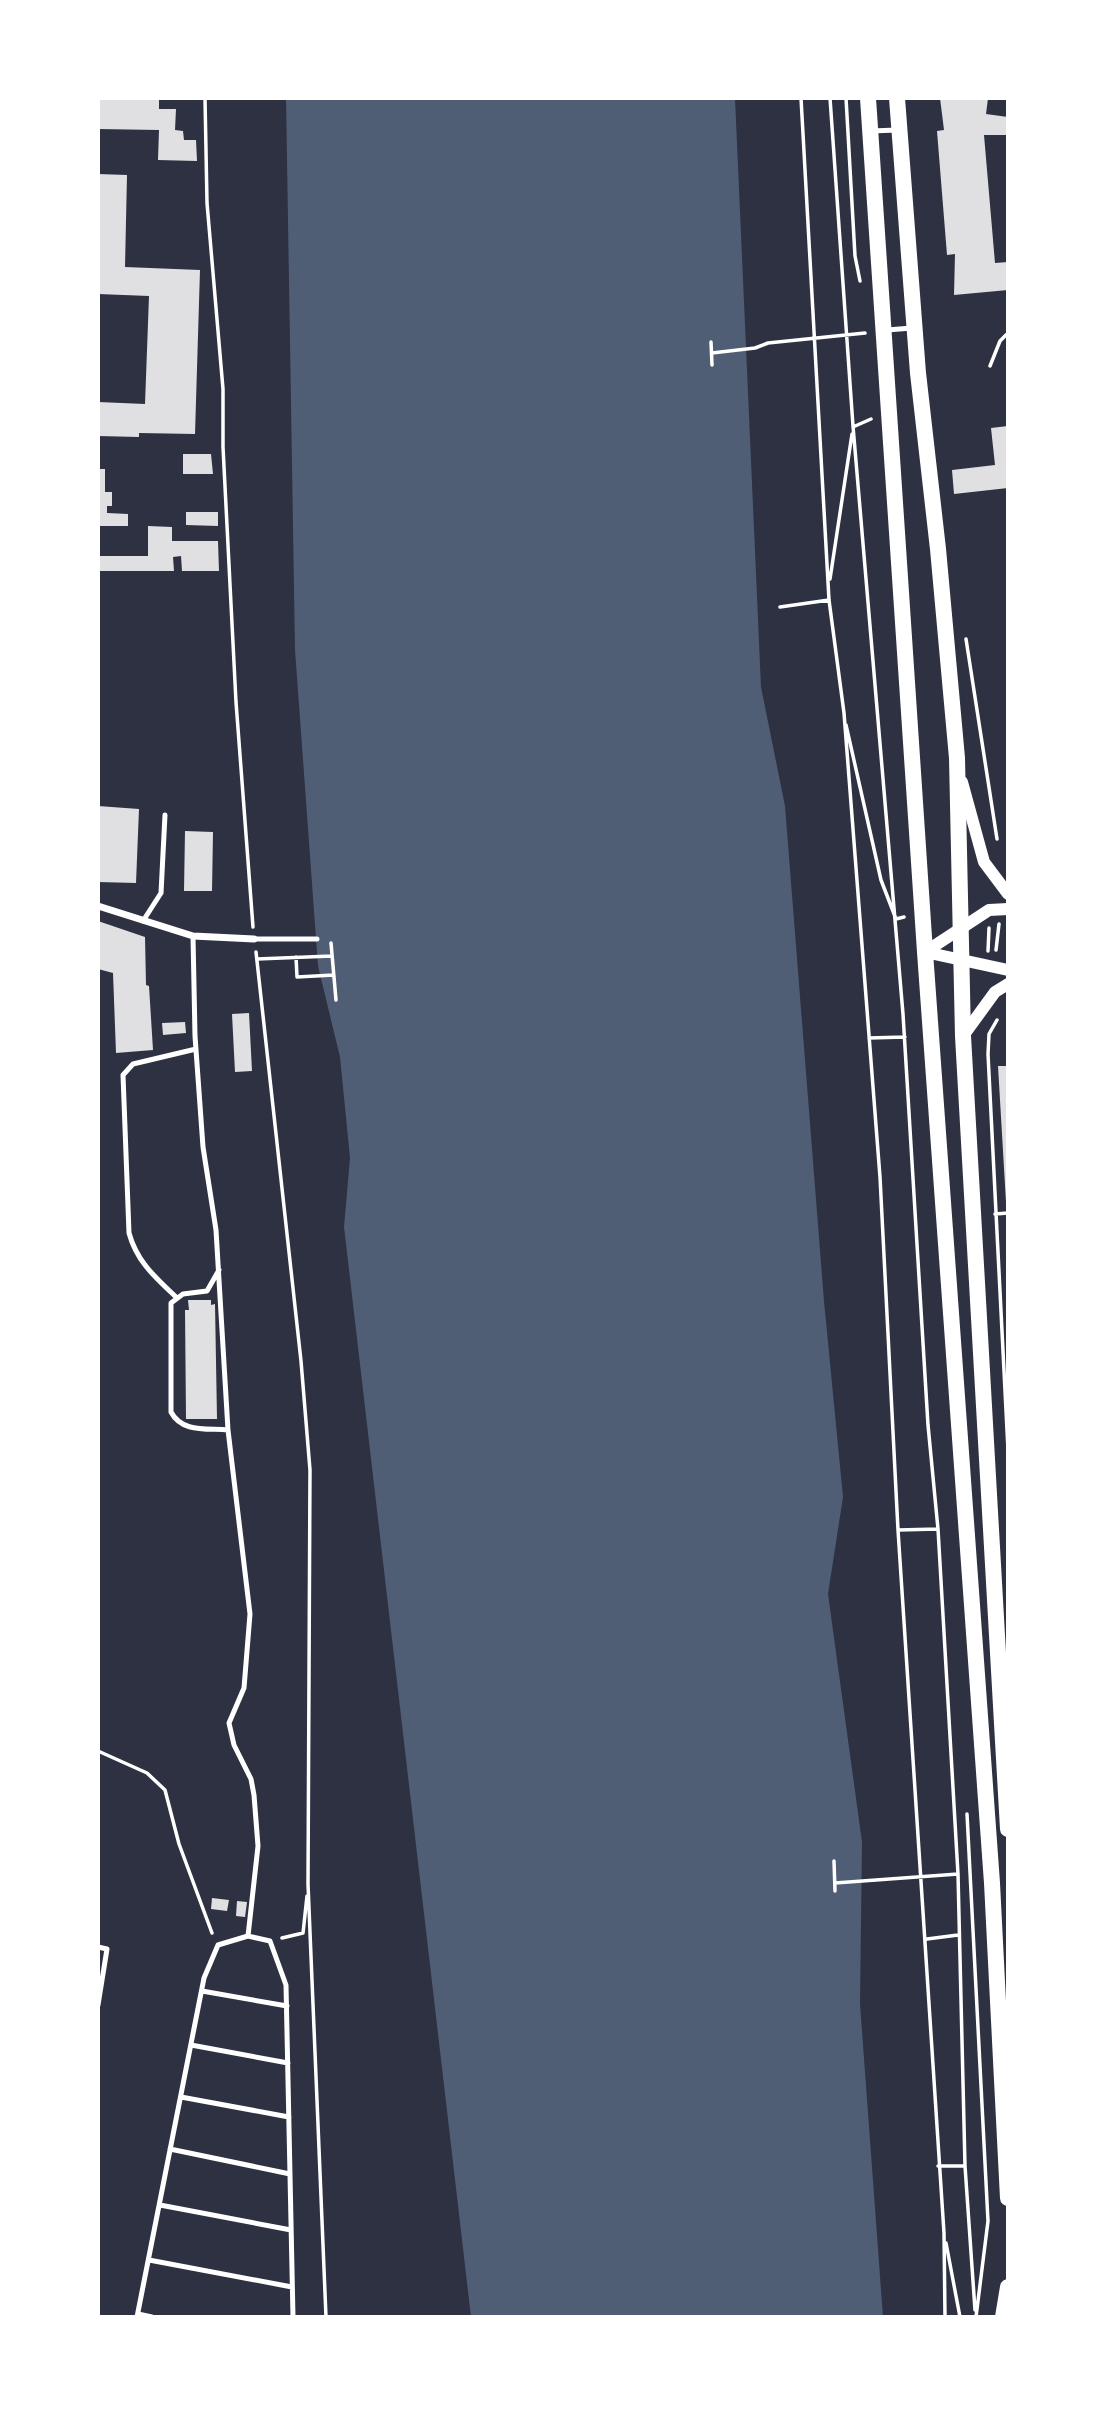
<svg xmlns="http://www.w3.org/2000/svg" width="1106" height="2415" font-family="'PT Sans Narrow',sans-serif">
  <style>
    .water { fill: #4f5d75 }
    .building { fill: #e0e0e3 }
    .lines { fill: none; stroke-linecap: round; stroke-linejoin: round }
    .path { stroke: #fff; stroke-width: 3.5 }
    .service { stroke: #fff; stroke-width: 5 }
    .minor { stroke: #fff; stroke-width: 7 }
    .tertiary { stroke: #fff; stroke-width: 12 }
    .primary { stroke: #fff; stroke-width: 16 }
  </style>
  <rect width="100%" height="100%" fill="#2d3142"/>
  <path class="water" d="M286 98H735L761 687 785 806 824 1301 843 1497 828 1594 862 1842 860 2004 883 2317H471L344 1227 350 1158 340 1057 318 966 295 650Z"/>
  <path class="building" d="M98 98H159V109H176L175 130 183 131 184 140H196L197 161 158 160 159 130 98 129Z
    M940 98H988L986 114 1008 117V135H984L995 263 1008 262V290L954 295 955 254 947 255 937 131 944 130Z
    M98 174 127 175 125 267 200 270 195 434 139 433V437L98 436V402L145 404 149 296 98 294Z
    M1008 426V488L954 494 952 470 995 465 991 428Z
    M183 454H211L213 474H183Z
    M98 469H105V492H112V506H107V513L128 514V526H98Z
    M186 512H218V526L186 525Z
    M148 526 172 527V541H218L219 571H182L181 556 173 557 174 571H98V556H148Z
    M98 806 139 809 136 883 98 882Z
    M185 831 213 832 212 891H184Z
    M98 921 145 937 146 985 149 986 153 1050 116 1053 113 973 98 969Z
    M249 1013 252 1071 235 1072 232 1014Z
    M185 1022 186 1033 163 1035 162 1023Z
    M998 1066H1008V1202H1006Z
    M188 1300H211V1305L215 1304 217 1419H186L185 1310H189Z
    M212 1898 229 1900 227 1911 211 1909Z
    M237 1901 247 1902 245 1917 236 1916Z"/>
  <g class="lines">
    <path class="path" d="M205 98 207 203 223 389V447L236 702 253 927
      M801 98 829 600 844 713 880 1177 898 1530 944 2233 945 2317
      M830 98 853 426 903 1014 928 1425 938 1529 958 1874 965 2166 975 2310
      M846 98 855 256 860 281
      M711 342 712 365
      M712 353 755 348 768 343 865 333
      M990 366 1000 341 1008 333
      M853 427 871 419
      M830 579 852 434
      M780 607 829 600
      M966 639 997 839
      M846 725 881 880 896 919 904 917
      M331 943 336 1000
      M996 950 999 924
      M988 951 989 928
      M256 952 301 1361 310 1470 308 1884 326 2317
      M296 957 297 977 334 975
      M257 959 332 956
      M997 1020 989 1034 988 1054 1008 1450
      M869 1038 905 1037
      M995 1214 1008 1213
      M898 1530 938 1529
      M98 1751 147 1773 165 1790 179 1844 212 1933
      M967 1814 988 2221 976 2317
      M834 1861 835 1891
      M835 1883 958 1874
      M282 1938 303 1933 307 1896
      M927 1939 958 1935
      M938 2166H964
      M946 2243 960 2317"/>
    <path class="service" d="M871 131 897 130
      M887 330 912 328
      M143 921 161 893 165 815
      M193 936 195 1036 203 1147 216 1230 228 1430 250 1614 244 1688 229 1723 234 1745 251 1779 254 1795 258 1846 248 1936
      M254 939H317
      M219 1270 207 1291 183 1294 171 1303V1412C182 1433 207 1428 228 1430
      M176 1297C155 1277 137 1262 129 1233L123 1075 133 1064 196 1049
      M98 1947 107 1949 98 2005
      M202 1991 287 2006
      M191 2045 288 2063
      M181 2097 289 2117
      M170 2149 290 2174
      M160 2205 291 2230
      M149 2260 292 2287
      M138 2314 152 2317
      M137 2317 204 1978 218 1945 248 1936 270 1941 286 1985 293 2317"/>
    <path class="minor" d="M98 906 193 936 254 939"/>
    <path class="tertiary" d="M962 782 984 862 1008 894
      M925 952 989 910 1008 909
      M925 952 1008 970
      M963 1036 995 992 1008 984"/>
    <path class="primary" d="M868 98 925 952 992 1883 1008 2198
      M897 98 918 373 938 549 957 758 963 1036 1008 1829
      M1003 2317 1008 2287"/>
  </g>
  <rect width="1106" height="2415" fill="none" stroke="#ffffff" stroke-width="200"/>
</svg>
